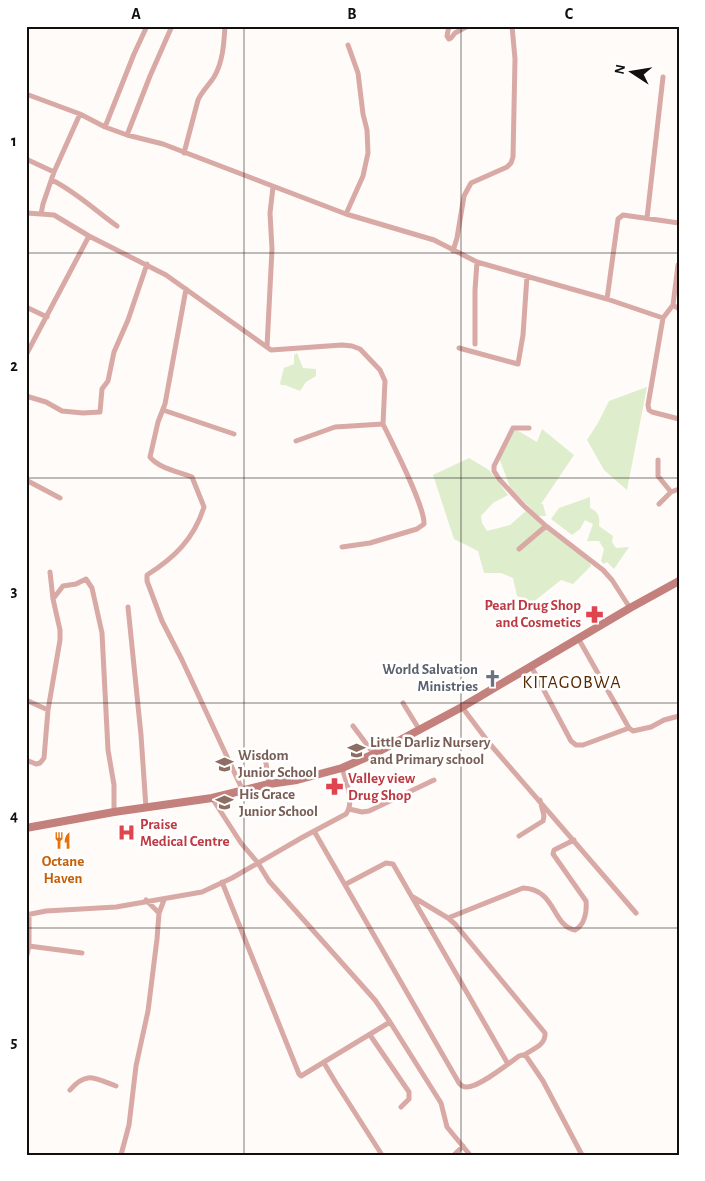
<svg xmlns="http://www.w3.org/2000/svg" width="705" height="1181" font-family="'Alegreya Sans',sans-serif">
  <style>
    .green { fill: #deeecc }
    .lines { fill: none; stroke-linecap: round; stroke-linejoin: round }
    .street { stroke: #d8a9a5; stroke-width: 5 }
    .secondary { stroke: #c3807c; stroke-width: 8 }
    .grid { fill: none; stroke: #12100f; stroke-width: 1; stroke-opacity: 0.55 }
    .labels { text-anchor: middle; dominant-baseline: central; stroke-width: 5; stroke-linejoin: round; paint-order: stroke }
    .health-label { font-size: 15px; font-weight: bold; fill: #be3a42; stroke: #fff; text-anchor: start }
    .worship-label { font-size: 15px; font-weight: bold; fill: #5b616d; stroke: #fff; text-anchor: end }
    .education-label { font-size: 15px; font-weight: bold; fill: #785e54; stroke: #fff; text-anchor: start }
    .food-label { font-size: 15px; font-weight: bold; fill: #c56008; stroke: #fff }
    .quarter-label { font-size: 18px; letter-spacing: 1px; fill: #552a01; stroke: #fff }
    .neatline { fill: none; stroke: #12100f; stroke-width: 2 }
    .grid-label { font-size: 16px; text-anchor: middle; font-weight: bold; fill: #12100f }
  </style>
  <rect width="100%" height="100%" fill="#fffbf8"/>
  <path class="green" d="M297 353 303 368 316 369V376L306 382 300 391 285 385H281L280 383 284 368 294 364V355Z
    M647 387 627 490 604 470 587 440 599 421 609 401Z
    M515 429 537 442 542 429 574 455 541 504H543L546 516H538L510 487 499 458Z
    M469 458 489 470 508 495 493 503 481 516 482 523 487 531 510 525 527 510 588 559 591 566 573 584 561 580 532 603 517 596 513 578 501 573H484L478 551 454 539 433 475Z
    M590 497V508C599 512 600 517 599 526L613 536 612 542 616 548 629 547 614 569 607 562 604 564 601 561 604 549 599 541H587L593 524 585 520 580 529 572 535 551 519 559 508Z"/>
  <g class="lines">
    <path class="street" d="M449 26 447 36 449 39 451 38 455 33 468 26
      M26 94 80 114 105 127 127 135 163 144 346 214 434 240 477 262 607 299 663 318 673 305 679 309
      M80 114 54 172 43 204 41 214 54 215 89 236 166 275 271 350 342 345 352 346 360 349 380 370 385 381 383 424 335 427 296 441
      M105 127 134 54 147 26
      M127 135 150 76 172 26
      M184 153 198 100C202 91 209 85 214 77 223 62 224 43 225 26
      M26 159 54 172
      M52 180C76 192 96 211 117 226
      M26 213 41 214
      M346 214 363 176 368 153 367 130 363 114 358 73 348 45
      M647 218 663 77
      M453 251 457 238 464 196 471 183 507 167 511 163 513 157 515 59 512 26
      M186 289 165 404 158 422 150 457C158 468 180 472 192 477L204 507C194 539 174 558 147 575V581L162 621 182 660 243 791
      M607 299 618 219 623 215 679 223
      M673 305 678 265
      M26 307 47 317
      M663 318 648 405 649 410 652 412 679 419
      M475 344V290L477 262
      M267 347 272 249 270 213 273 187
      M459 348 518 364 523 335 527 276
      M26 355 89 236
      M26 396 46 402 62 411 83 413 100 412 102 389 108 381 114 352 128 320 147 264
      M163 410 234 434
      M529 428H513L494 466V471L499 479 524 506 546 526 603 570 612 580 630 608
      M658 460V476L671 492
      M26 480 60 498
      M659 504 671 492 679 489
      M342 547 370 543 417 529 424 524C425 506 392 443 383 424
      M519 549 546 526
      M53 599 63 586 76 584 86 579 92 588 102 633 108 750 114 785V812
      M128 607 141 735 146 808
      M578 638 629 728
      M531 666 571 741 576 745H583L629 728 633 731 651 727 664 720 679 716
      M26 700 48 710
      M403 703 419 729
      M462 707 489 743 636 913
      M353 726 374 754
      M265 756 269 784
      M26 760 36 764 40 763 44 758 48 710 60 640V630L53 599 50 572
      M212 798 241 843 258 863 269 881 375 1000 390 1022 441 1103 447 1127 470 1155
      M349 809 362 812 369 811 434 780
      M314 831 459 1083C461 1085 462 1087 466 1087 478 1088 508 1064 519 1056L522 1055 526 1056 543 1081 582 1155
      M519 836 543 821 544 816 540 800
      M222 882 299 1074 301 1076 390 1022
      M346 884 386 863 393 864 508 1064
      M413 897 448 918 455 924 545 1033C546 1045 533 1049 524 1055
      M146 900 159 913
      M26 915 46 911 116 907 202 892 232 878 303 837 346 814C355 802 346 781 342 768
      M448 918 523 888C556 889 552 926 575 930 585 925 587 911 586 901L553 854 554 850 574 840
      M29 946 82 953
      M26 959 29 946V914
      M370 1035 409 1092V1099L401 1107
      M324 1063 336 1083 382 1155
      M70 1090C86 1071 94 1078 116 1086
      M121 1155 129 1125 136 1066 148 1011 157 939 159 913 164 900
      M454 1155 463 1146"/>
    <path class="secondary" d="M26 828 114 812 212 798 269 784 297 780 342 768 374 754 462 707 630 608 679 581"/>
  </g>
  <path class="grid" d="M244 26V1155M461 26V1155M26 253H679M26 478H679M26 703H679M26 928H679"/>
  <defs>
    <symbol id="pharmacy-bare" viewBox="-9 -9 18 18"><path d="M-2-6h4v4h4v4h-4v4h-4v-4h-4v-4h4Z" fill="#e0444e" stroke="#fff" stroke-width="2.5" paint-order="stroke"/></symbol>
    <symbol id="church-bare" viewBox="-9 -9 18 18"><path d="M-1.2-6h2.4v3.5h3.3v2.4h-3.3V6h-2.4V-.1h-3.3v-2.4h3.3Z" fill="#6b7280" stroke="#fff" stroke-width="2.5" paint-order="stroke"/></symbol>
    <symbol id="school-bare" viewBox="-9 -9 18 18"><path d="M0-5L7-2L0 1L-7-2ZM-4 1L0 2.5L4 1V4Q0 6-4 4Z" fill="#8d6e63" stroke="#fff" stroke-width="2.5" paint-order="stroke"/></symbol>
    <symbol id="hospital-bare" viewBox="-9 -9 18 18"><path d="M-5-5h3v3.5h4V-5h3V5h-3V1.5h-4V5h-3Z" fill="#e0444e" stroke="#fff" stroke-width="2.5" paint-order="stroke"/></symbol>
    <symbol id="restaurant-bare" viewBox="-9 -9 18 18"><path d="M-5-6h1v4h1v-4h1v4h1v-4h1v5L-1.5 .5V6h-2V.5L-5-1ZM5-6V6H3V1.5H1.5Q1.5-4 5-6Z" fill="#e8710a" stroke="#fff" stroke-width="2.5" paint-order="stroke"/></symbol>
  </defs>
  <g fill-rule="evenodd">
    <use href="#pharmacy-bare" x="582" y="602" width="25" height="25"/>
    <use href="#church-bare" x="480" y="666" width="25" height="25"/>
    <use href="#school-bare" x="344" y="738" width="25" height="25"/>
    <use href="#school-bare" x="212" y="752" width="25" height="25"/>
    <use href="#pharmacy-bare" x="322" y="774" width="25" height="25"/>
    <use href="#school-bare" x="212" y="790" width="25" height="25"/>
    <use href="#hospital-bare" x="114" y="820" width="25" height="25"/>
    <use href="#restaurant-bare" x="50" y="828" width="25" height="25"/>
  </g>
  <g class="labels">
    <g class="health-label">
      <text x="581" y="605" text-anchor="end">Pearl Drug Shop<tspan x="581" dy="17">and Cosmetics</tspan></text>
      <text x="348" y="778">Valley view<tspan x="348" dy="17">Drug Shop</tspan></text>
      <text x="140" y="824">Praise<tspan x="140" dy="17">Medical Centre</tspan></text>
    </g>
    <g class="worship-label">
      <text x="478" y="669">World Salvation<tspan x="478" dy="17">Ministries</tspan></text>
    </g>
    <g class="education-label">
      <text x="370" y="742">Little Darliz Nursery<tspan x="370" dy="17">and Primary school</tspan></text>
      <text x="238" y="755">Wisdom<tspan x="238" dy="17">Junior School</tspan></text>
      <text x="239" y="794">His Grace<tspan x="239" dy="17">Junior School</tspan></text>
    </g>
    <g class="food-label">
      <text x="63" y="861">Octane<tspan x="63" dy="17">Haven</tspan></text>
    </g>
    <g class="quarter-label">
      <text x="572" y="683">KITAGOBWA</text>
    </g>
  </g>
  <rect width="705" height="1181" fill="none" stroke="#ffffff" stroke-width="55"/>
  <g transform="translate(632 72) rotate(282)" stroke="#ffffff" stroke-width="4" paint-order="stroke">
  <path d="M0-4L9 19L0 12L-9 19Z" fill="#12100f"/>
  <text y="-8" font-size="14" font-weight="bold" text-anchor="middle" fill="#12100f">N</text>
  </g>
  <rect x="28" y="28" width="650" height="1126" class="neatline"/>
  <g class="grid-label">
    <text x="136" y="19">A</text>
    <text x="352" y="19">B</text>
    <text x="569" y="19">C</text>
    <text x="14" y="146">1</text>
    <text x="14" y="371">2</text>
    <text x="14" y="596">3</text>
    <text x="14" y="821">4</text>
    <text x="14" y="1047">5</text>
  </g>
</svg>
